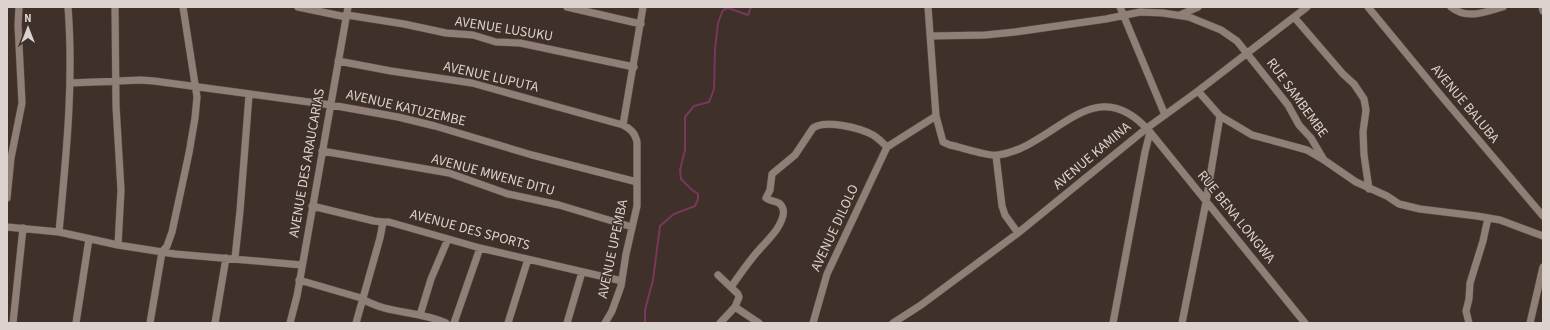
<svg xmlns="http://www.w3.org/2000/svg" width="1550" height="330" font-family="'Source Sans 3',sans-serif">
  <style>
    .lines { fill: none; stroke-linecap: round; stroke-linejoin: round }
    .stream { stroke: #79375d; stroke-width: 2 }
    .minor-casing { stroke: #584d47; stroke-width: 8 }
    .minor { stroke: #8f7f76; stroke-width: 7 }
    .labels { text-anchor: middle; dominant-baseline: central; stroke-width: 3; stroke-linejoin: round; paint-order: stroke }
    .street-label { font-size: 14px; fill: #dcd3ce; stroke: #3f3129 }
  </style>
  <rect width="100%" height="100%" fill="#3f3129"/>
  <g class="lines">
    <path class="stream" d="M645 323V310L653 280 660 226 674 214 695 206 698 199V194L691 189 681 179 680 170 685 150V117L694 106 709 102 714 89 715 49 718 23 723 10 728 8 748 15 751 7"/>
    <defs>
      <path id="minor" d="M115 7 116 106 121 190 118 245
        M298 7 346 17
        M567 7 641 24
        M928 7 936 116 943 142 950 145C961 147 989 157 998 155 1056 147 1093 67 1150 132L1305 323
        M1120 7 1165 115
        M1368 7 1443 98 1543 216
        M1451 7C1467 20 1485 12 1503 7
        M1542 7 1543 11
        M347 15 404 24 446 33 473 35 496 42 520 43 634 67
        M1180 15 1198 7
        M1294 17 1343 74 1354 84 1364 99 1366 110 1363 132 1364 155 1369 189
        M930 36 985 35 1015 32 1106 19 1140 12 1163 13 1189 17 1221 30 1237 41 1288 105 1299 125 1311 138 1324 160
        M338 61 391 71 472 83 623 125C631 129 635 133 637 142V206L626 254 621 286 612 311 605 323
        M70 83 141 80 154 81 331 105 398 117 435 126 532 155 637 182
        M1220 116 1252 135 1307 150 1324 160 1356 182 1387 196 1399 204 1420 209 1477 216 1500 220 1543 236
        M623 125 643 7
        M887 147 936 116
        M322 151 449 173 508 194 559 205 632 227
        M996 156 1002 206 1005 215 1018 233
        M7 198 11 158 22 103 18 25 19 7
        M312 206 374 221 383 222H389L480 248 622 281
        M7 227 59 232 118 245 175 254 302 265
        M59 232C66 157 74 82 68 7
        M235 258 240 211 249 95
        M718 275 738 294 739 297 735 307 720 323
        M299 280 361 298C388 315 418 310 446 323
        M731 287C738 277 745 267 753 257 760 248 770 239 777 229 780 224 785 215 783 209 780 199 772 203 766 198L770 190 772 174 795 155 813 128C825 119 860 128 873 135 878 138 883 143 887 147
        M735 307 759 323
        M420 315 431 279 448 239
        M13 323 23 228
        M76 323 89 239
        M150 323 162 252 167 246 172 232 189 153 195 118 197 97 183 7
        M215 323 226 258
        M290 323 297 296 348 7
        M356 323 380 238 383 222
        M454 323 480 248
        M508 323 528 259
        M567 323 582 272
        M813 323 827 274 887 147
        M893 323 921 305 1018 233 1147 128 1198 91 1307 7
        M1113 323 1145 152 1150 132
        M1182 323 1206 202 1220 116 1198 91
        M1469 323 1466 311 1469 299 1470 283 1483 241 1488 218
        M1530 323 1543 267"/>
    </defs>
    <use href="#minor" class="minor-casing"/>
    <use href="#minor" class="minor"/>
  </g>
  <g class="labels">
    <g class="street-label">
      <text transform="translate(504 29) rotate(9)">AVENUE LUSUKU</text>
      <text transform="translate(491 77) rotate(13)">AVENUE LUPUTA</text>
      <text transform="translate(1297 98) rotate(54)">RUE SAMBEMBE</text>
      <text transform="translate(1465 104) rotate(50)">AVENUE BALUBA</text>
      <text transform="translate(406 108) rotate(13)">AVENUE KATUZEMBE</text>
      <text transform="translate(1092 156) rotate(-40)">AVENUE KAMINA</text>
      <text transform="translate(307 163) rotate(-80)">AVENUE DES ARAUCARIAS</text>
      <text transform="translate(493 175) rotate(15)">AVENUE MWENE DITU</text>
      <text transform="translate(1236 217) rotate(51)">RUE BENA LONGWA</text>
      <text transform="translate(835 228) rotate(-65)">AVENUE DILOLO</text>
      <text transform="translate(470 230) rotate(15)">AVENUE DES SPORTS</text>
      <text transform="translate(613 249) rotate(-78)">AVENUE UPEMBA</text>
    </g>
  </g>
  <rect width="1550" height="330" fill="none" stroke="#dcd3ce" stroke-width="16"/>
  <g transform="translate(28 28)" stroke="#3f3129" stroke-width="3" paint-order="stroke">
  <path d="M0-3L7 15L0 10L-7 15Z" fill="#dcd3ce"/>
  <text y="-6" font-size="11" font-weight="bold" text-anchor="middle" fill="#dcd3ce">N</text>
  </g>
</svg>
